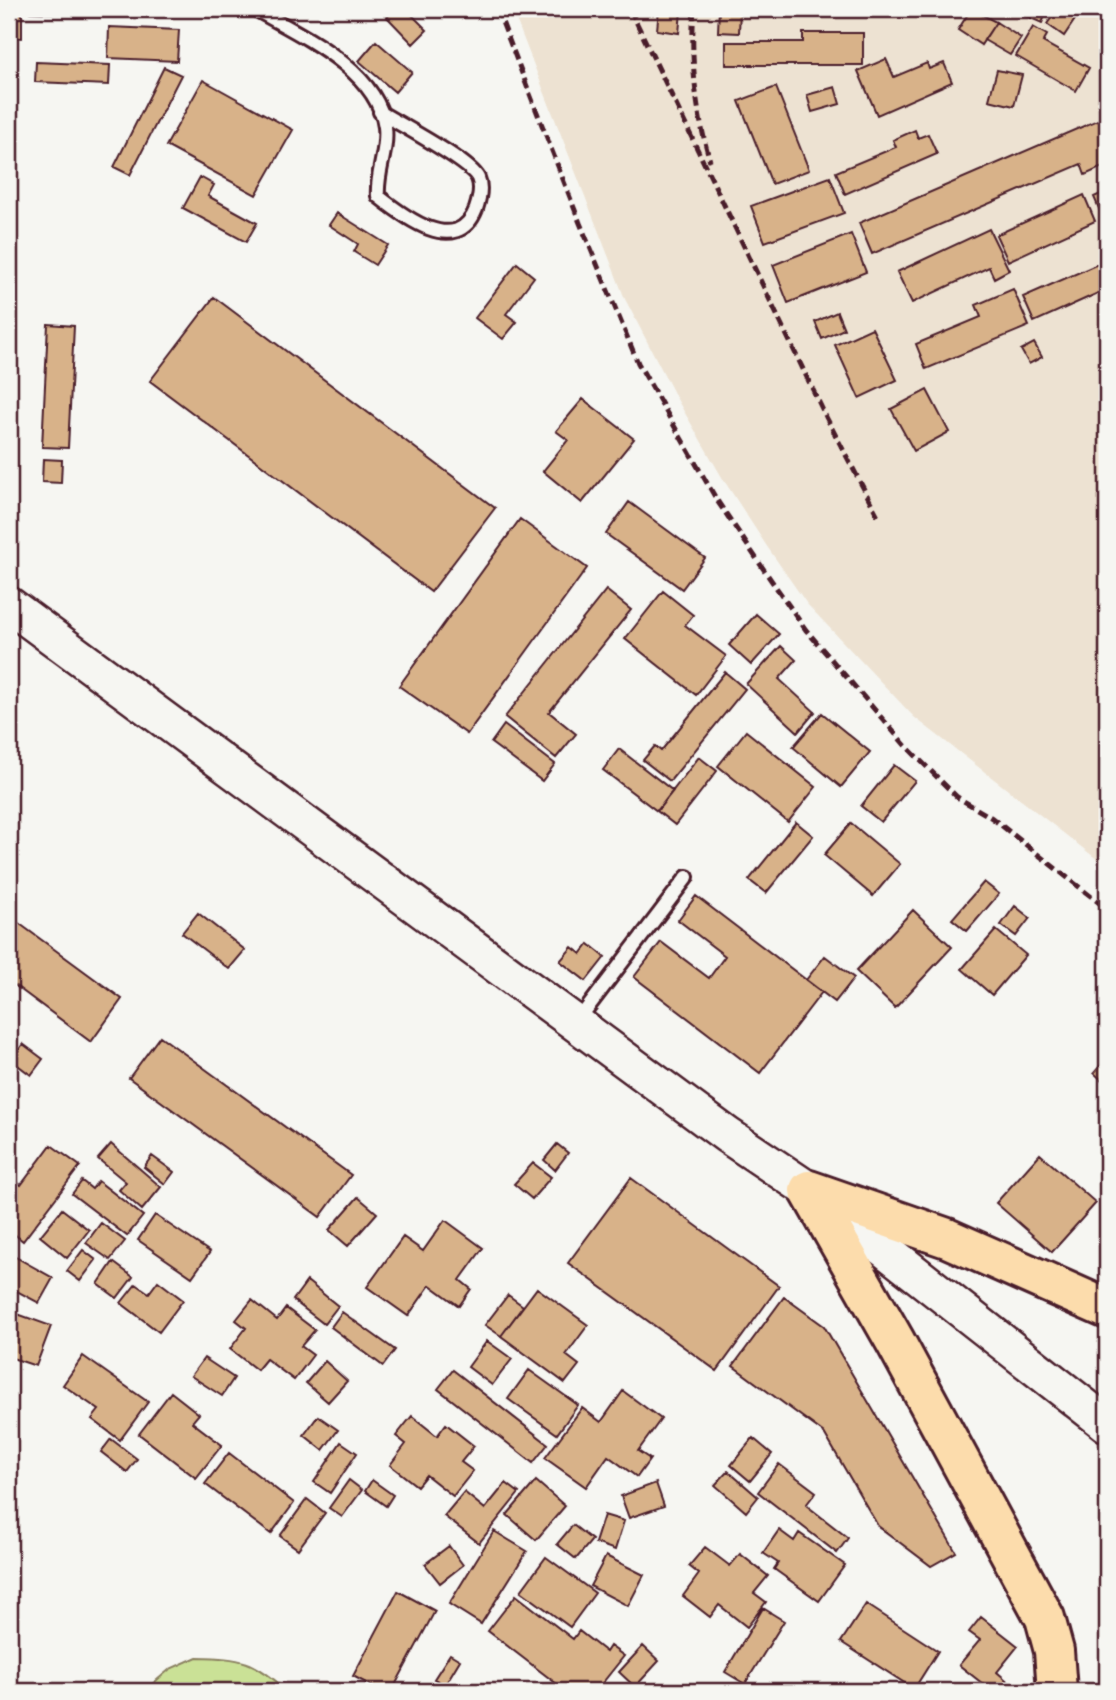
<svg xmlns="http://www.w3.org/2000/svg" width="1116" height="1700" font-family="'Gochi Hand',sans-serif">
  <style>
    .built { fill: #ede2d2 }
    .green { fill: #cae196; stroke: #8a8060; stroke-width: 2 }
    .building { fill: #d8b289; stroke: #4a1f2b; stroke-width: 2 }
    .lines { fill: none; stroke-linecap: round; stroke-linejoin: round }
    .service-casing { stroke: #4a1f2b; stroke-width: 18 }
    .secondary-casing { stroke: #4a1f2b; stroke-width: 40 }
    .trunk-casing { stroke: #4a1f2b; stroke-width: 44 }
    .service { stroke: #f6f6f2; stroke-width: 12 }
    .secondary { stroke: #f6f6f2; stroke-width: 35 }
    .trunk { stroke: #fcdcac; stroke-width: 38 }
    .rail { stroke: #4a1f2b; stroke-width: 5; stroke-dasharray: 10 5; stroke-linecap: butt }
  </style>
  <rect width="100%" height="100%" fill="#f6f6f2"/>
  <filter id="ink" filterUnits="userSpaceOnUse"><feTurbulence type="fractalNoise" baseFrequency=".0143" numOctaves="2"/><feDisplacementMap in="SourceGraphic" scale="14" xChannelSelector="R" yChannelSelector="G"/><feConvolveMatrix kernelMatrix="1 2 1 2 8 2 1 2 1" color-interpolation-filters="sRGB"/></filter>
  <g filter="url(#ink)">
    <path class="built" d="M512 9H1107V867L914 717 807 604 766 545 723 479 678 401 625 299Z"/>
    <path class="green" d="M197 1657C242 1658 254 1660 287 1691H144L170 1669Z"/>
    <path class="building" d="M9 9H22V38L9 37Z
      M30 9H64V13L30 12Z
      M396 9H406L427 30 413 44 387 17Z
      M659 9 681 11 679 33 657 30Z
      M719 9H740L739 33 718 32Z
      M971 9 996 22 981 45 958 30Z
      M1019 9H1048L1042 23 1017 12Z
      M1058 9H1063L1076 18 1064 36 1047 24Z
      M996 22 1021 38 1010 55 984 40Z
      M109 27 179 30 177 61 108 58Z
      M1033 27 1047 35 1043 42 1089 68 1076 91 1016 56Z
      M803 33H863V65H726V42H803Z
      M376 41 412 72 395 92 359 61Z
      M886 59 894 77 927 63 929 69 944 63 952 82 877 115 858 71Z
      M36 62 110 65 109 85 35 82Z
      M164 67 181 75 130 175 114 167Z
      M997 70 1022 75 1014 106 989 100Z
      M203 80 293 130 256 195 166 146Z
      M776 87 809 170 772 184 739 101Z
      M835 87 840 104 812 112 807 95Z
      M1107 116V165L1085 175 1081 164 872 254 859 223Z
      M915 130 918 138 928 134 937 154 845 194 836 172 896 147 893 140Z
      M200 177 214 185 208 196 257 223 246 242 183 208Z
      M830 177 844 213 765 242 751 206Z
      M1107 191V227L1094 197Z
      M1084 195 1095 221 1008 261 996 235Z
      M337 213 388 245 375 265 354 252 358 244 329 225Z
      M989 229 1009 270 994 278 989 267 912 303 897 272Z
      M851 234 866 272 788 303 773 265Z
      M1107 260V289L1034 322 1023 297Z
      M517 263 534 277 506 314 517 322 503 339 475 318Z
      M1013 289 1029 326 926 369 916 344 981 317 976 305Z
      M214 297 495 508 431 592 150 381Z
      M837 312 844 329 822 339 815 322Z
      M48 324 74 326 68 448 42 447Z
      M872 328 897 380 859 398 835 345Z
      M1034 343 1042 357 1029 364 1021 350Z
      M927 390 949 432 914 451 891 409Z
      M583 399 634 439 582 503 543 471 568 440 556 431Z
      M43 459 62 460 61 483 42 482Z
      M629 502 705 558 682 589 606 534Z
      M520 519 587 568 467 734 399 686Z
      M606 590 631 610 549 712 576 734 556 758 505 717Z
      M663 591 693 615 685 625 726 656 696 695 625 639Z
      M756 614 779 634 751 665 729 645Z
      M781 646 796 660 779 679 815 712 798 732 746 684Z
      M725 672 745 689 670 781 643 760 655 746 661 751Z
      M822 713 870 752 841 787 793 747Z
      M504 725 555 764 542 781 491 743Z
      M746 731 816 787 788 822 718 766Z
      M619 749 673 791 657 811 603 770Z
      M699 757 717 771 675 825 657 811Z
      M894 765 915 781 881 822 861 806Z
      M796 822 813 836 766 893 749 880Z
      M851 823 900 864 873 896 824 855Z
      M984 882 999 894 967 931 952 919Z
      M696 896 822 992 760 1073 634 977 661 942 709 978 725 956 678 920Z
      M1015 906 1030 918 1016 936 1001 925Z
      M913 910 952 947 895 1008 856 971Z
      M198 913 245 950 229 969 182 933Z
      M9 916 122 999 91 1042 9 981Z
      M996 930 1026 955 992 995 962 969Z
      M589 944 605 957 586 981 560 961 572 947 581 954Z
      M825 956 854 978 835 1002 806 980Z
      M160 1036 351 1175 320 1217 129 1078Z
      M23 1044 43 1059 31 1075 11 1060Z
      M1107 1058V1085L1094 1073Z
      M111 1144 161 1187 142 1210 119 1190 126 1182 98 1159Z
      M557 1144 568 1153 555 1170 544 1160Z
      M51 1145 80 1166 23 1241 9 1230V1176L21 1185Z
      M1040 1154 1096 1203 1052 1252 996 1203Z
      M152 1156 174 1172 165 1184 144 1167Z
      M533 1163 551 1177 532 1199 514 1184Z
      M631 1178 779 1286 717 1371 568 1263Z
      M82 1181 92 1189 98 1181 143 1216 127 1236 72 1194Z
      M358 1197 377 1213 348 1246 329 1230Z
      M62 1209 89 1230 67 1258 40 1236Z
      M155 1215 210 1252 192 1277 138 1240Z
      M445 1220 483 1248 460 1280 471 1289 459 1306 430 1285 408 1316 367 1287 403 1237 423 1251Z
      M101 1223 125 1241 110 1260 86 1243Z
      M83 1250 96 1260 80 1281 67 1271Z
      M12 1255 53 1278 39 1303 9 1287V1261Z
      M113 1262 133 1277 117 1298 98 1284Z
      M158 1281 183 1300 159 1332 121 1303 136 1284 149 1293Z
      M307 1281 338 1306 324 1324 293 1300Z
      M537 1288 588 1325 566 1355 579 1365 565 1383 501 1336Z
      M508 1295 523 1306 501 1336 485 1325Z
      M784 1297 824 1326 956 1552 931 1566 878 1526 824 1433 733 1366Z
      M252 1300 277 1320 286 1308 315 1330 301 1346 313 1355 294 1380 266 1359 257 1370 230 1349 246 1328 236 1320Z
      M9 1311 51 1326 36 1366 9 1357Z
      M342 1312 395 1350 383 1366 331 1327Z
      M487 1341 512 1359 492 1385 468 1367Z
      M83 1356 148 1402 120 1440 92 1419 99 1410 63 1385Z
      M204 1358 234 1378 222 1396 191 1376Z
      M325 1361 347 1381 328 1402 306 1383Z
      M453 1370 548 1444 533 1463 438 1389Z
      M529 1370 578 1405 557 1434 508 1399Z
      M623 1391 661 1419 638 1451 650 1459 637 1477 608 1456 586 1487 545 1458 582 1408 601 1422Z
      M171 1392 199 1414 192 1422 222 1445 196 1478 139 1434Z
      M318 1416 338 1430 323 1450 304 1435Z
      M412 1416 437 1436 446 1424 474 1446 461 1462 473 1471 453 1496 426 1475 417 1486 390 1465 406 1444 396 1436Z
      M753 1438 772 1454 750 1481 731 1465Z
      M111 1439 137 1459 127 1472 101 1452Z
      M341 1442 357 1453 330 1493 314 1482Z
      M229 1453 294 1503 271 1534 205 1484Z
      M779 1464 816 1492 806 1505 848 1538 837 1553 758 1492Z
      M728 1471 758 1497 746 1512 715 1485Z
      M349 1480 362 1490 342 1517 329 1508Z
      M372 1480 393 1495 386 1506 365 1491Z
      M536 1481 565 1506 536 1540 507 1515Z
      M506 1483 519 1493 479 1543 444 1516 464 1492 485 1509Z
      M656 1483 664 1506 629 1518 621 1496Z
      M307 1499 325 1513 298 1549 280 1536Z
      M604 1515 624 1521 615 1550 595 1543Z
      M573 1525 592 1540 576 1559 557 1544Z
      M779 1530 794 1541 799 1533 845 1565 819 1601 774 1569 778 1563 763 1553Z
      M494 1531 527 1551 481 1624 449 1604Z
      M449 1546 463 1565 440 1583 425 1564Z
      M705 1547 730 1566 740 1554 768 1576 754 1593 766 1602 747 1627 719 1605 710 1617 683 1596 699 1574 689 1566Z
      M606 1556 644 1575 628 1606 590 1586Z
      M546 1557 595 1593 570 1627 521 1591Z
      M398 1591 435 1611 392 1691H381L353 1676Z
      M516 1595 573 1639 579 1631 606 1652 610 1646 624 1656 596 1691H566L488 1631Z
      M866 1604 938 1651 914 1689 841 1642Z
      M763 1608 784 1621 745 1684 725 1672Z
      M981 1617 1018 1646 997 1672 1011 1684 1005 1691H992L959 1665 980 1640 969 1632Z
      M643 1646 659 1661 635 1687 619 1672Z
      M450 1654 460 1660 445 1685 434 1679Z"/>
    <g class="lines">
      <defs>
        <path id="service" d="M255 9C300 35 377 69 385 127 388 151 376 173 378 196 403 216 457 258 476 209 479 200 482 187 478 178 470 161 399 124 380 112
          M576 1023 687 877"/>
        <path id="secondary" d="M9 605 727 1135 809 1190 1107 1424"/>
        <path id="trunk" d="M809 1190 895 1341 1045 1618 1054 1651 1057 1691
          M809 1190 947 1238 1107 1309"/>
      </defs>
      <use href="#service" class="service-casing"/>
      <use href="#secondary" class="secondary-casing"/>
      <use href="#trunk" class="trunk-casing"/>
      <use href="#service" class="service"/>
      <use href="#secondary" class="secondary"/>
      <use href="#trunk" class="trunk"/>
      <path class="rail" d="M497 9 580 223 638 363 718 502 771 580 806 630 905 745 957 797 992 818 1107 909
        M630 9 826 417 878 516
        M694 9C690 59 696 113 710 161"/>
    </g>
  </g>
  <rect width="1116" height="1700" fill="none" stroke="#f6f6f2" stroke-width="35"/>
  <rect x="18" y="18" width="1081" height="1665" fill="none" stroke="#4a1f2b" stroke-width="2.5" filter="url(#ink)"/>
</svg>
